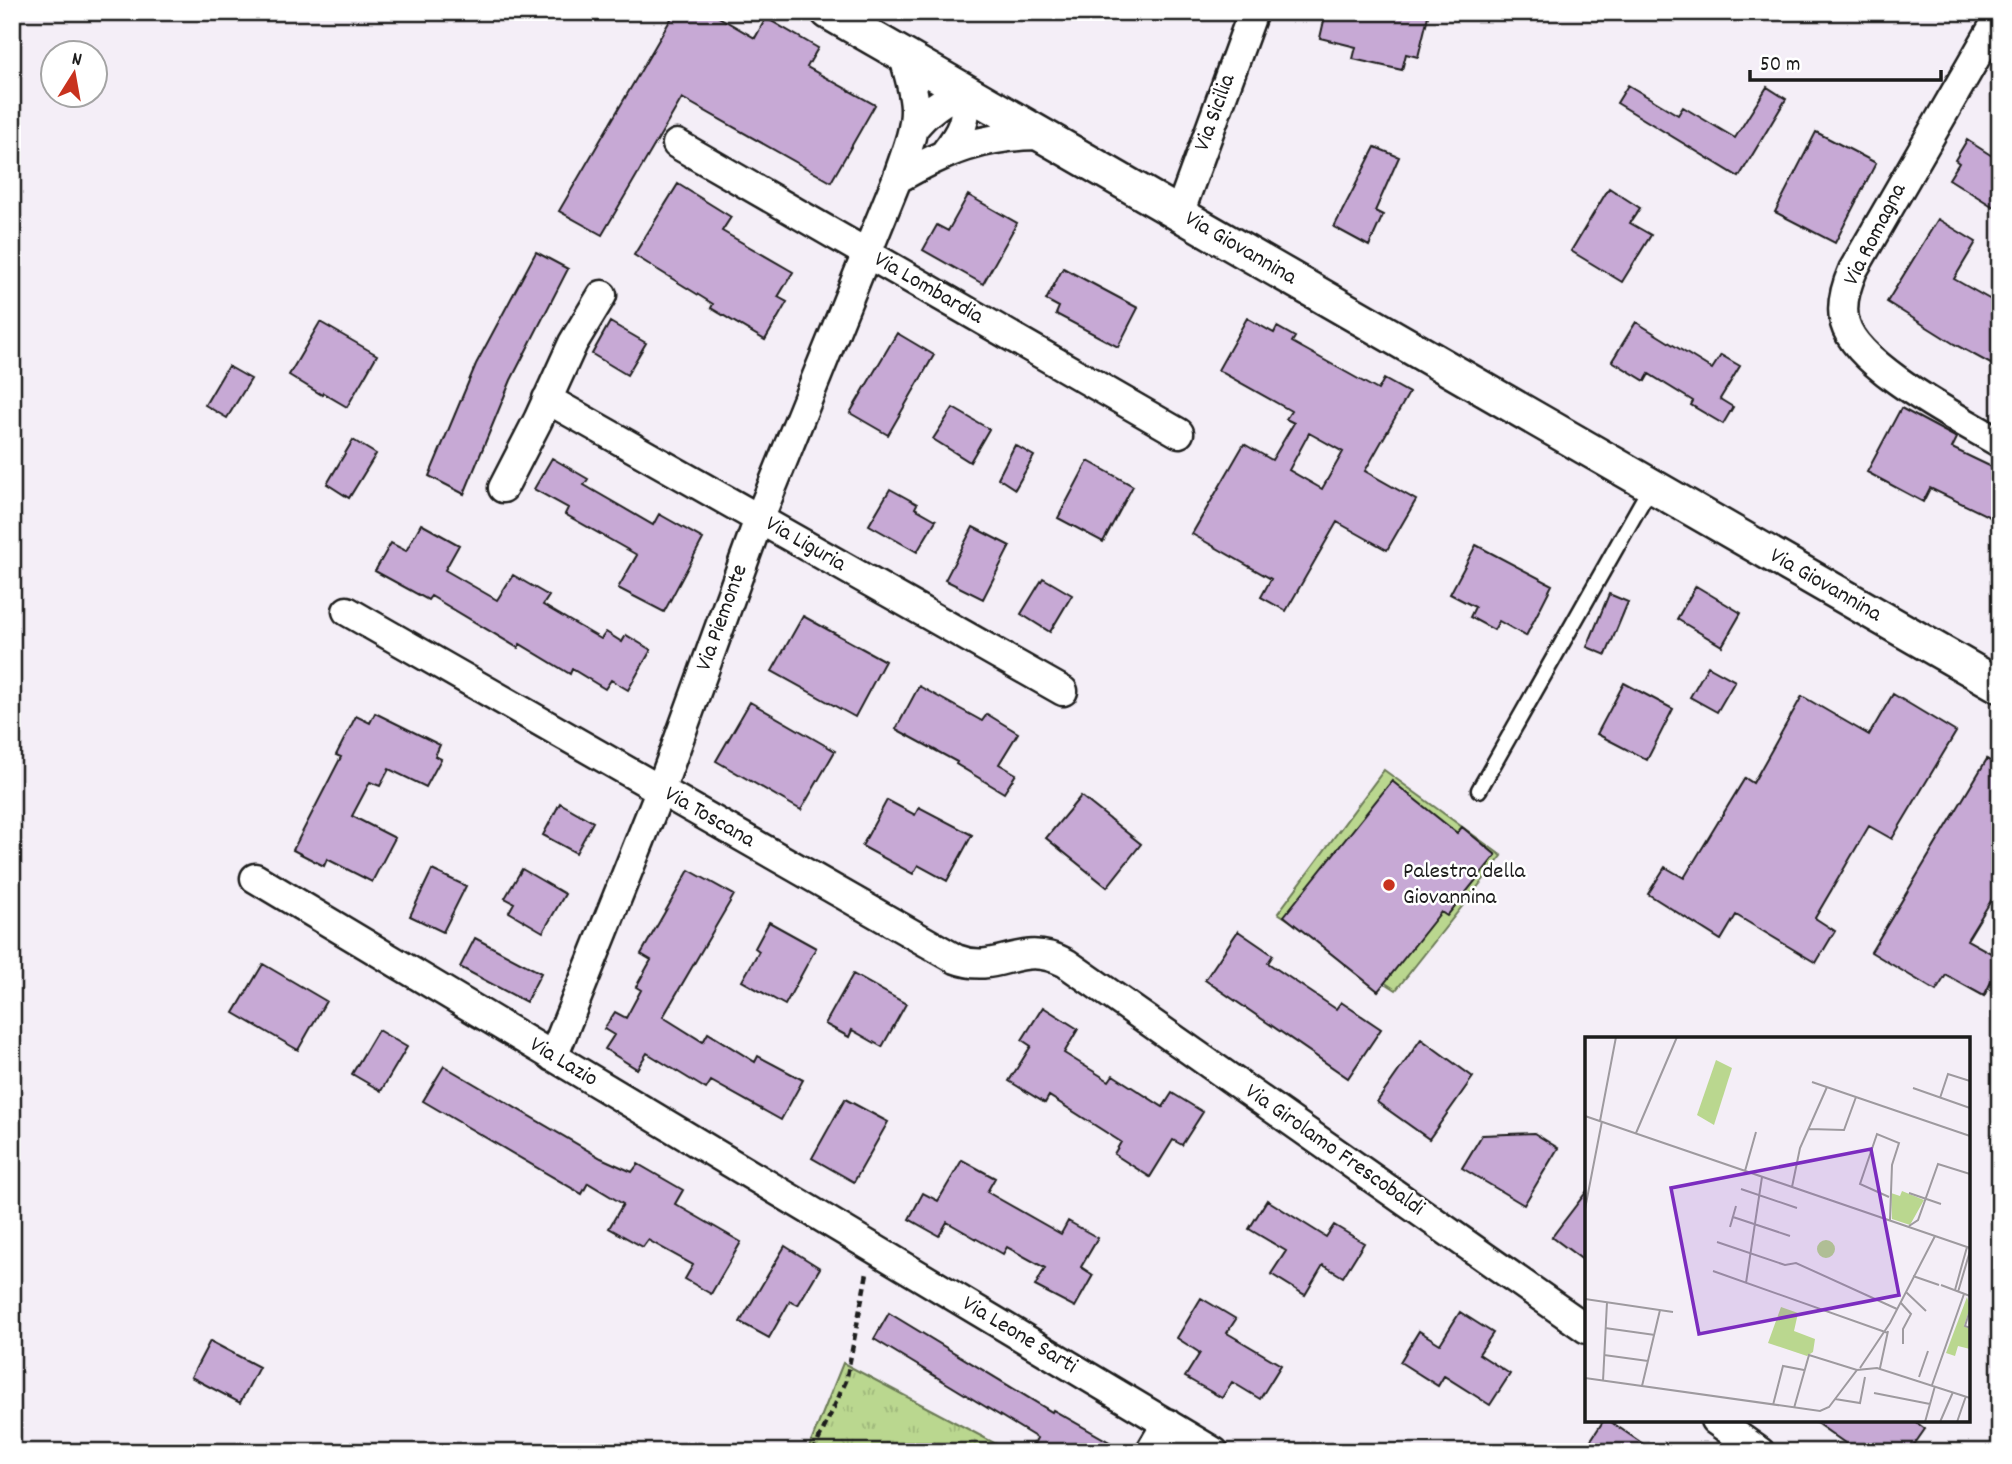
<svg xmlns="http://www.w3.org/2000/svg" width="2012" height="1464" font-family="Dekko,sans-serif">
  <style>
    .grass { fill: #bad78f; stroke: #6b7a56; stroke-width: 2 }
    .park { fill: url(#park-tufts); stroke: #6b7a56; stroke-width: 2 }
    .building { fill: #c7a9d5; stroke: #1c1c1c; stroke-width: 2; fill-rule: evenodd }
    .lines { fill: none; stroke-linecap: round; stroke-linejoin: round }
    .service-casing { stroke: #1c1c1c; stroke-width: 19 }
    .minor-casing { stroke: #1c1c1c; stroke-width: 33 }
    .tertiary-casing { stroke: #1c1c1c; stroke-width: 38 }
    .path { stroke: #1c1c1c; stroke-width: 4.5; stroke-dasharray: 7 5; stroke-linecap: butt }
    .service { stroke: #fff; stroke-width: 14 }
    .minor { stroke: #fff; stroke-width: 28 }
    .tertiary { stroke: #fff; stroke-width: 33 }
    .poi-dot { fill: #c8321e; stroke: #fff; stroke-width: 2.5 }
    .labels { text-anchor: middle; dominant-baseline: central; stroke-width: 5; stroke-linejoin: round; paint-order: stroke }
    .street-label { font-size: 23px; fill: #1c1c1c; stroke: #fff }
    .poi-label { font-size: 23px; fill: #1c1c1c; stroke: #fff; text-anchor: start }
    .inset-road { fill: none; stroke: #9e9a9f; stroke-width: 2 }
    .view { fill: #7b2cbf; fill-opacity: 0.15; stroke: #7b2cbf; stroke-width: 3.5 }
    .inset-edge { fill: none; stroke: #1c1c1c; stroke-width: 3.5 }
  </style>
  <defs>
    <pattern id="park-tufts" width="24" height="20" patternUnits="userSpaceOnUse" patternTransform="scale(1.75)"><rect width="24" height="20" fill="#bad78f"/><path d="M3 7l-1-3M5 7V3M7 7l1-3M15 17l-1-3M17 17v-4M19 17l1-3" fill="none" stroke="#9fb87b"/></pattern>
  </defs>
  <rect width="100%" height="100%" fill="#f4eef7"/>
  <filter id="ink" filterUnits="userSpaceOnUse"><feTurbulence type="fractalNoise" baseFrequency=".0143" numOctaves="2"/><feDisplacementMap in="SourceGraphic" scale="14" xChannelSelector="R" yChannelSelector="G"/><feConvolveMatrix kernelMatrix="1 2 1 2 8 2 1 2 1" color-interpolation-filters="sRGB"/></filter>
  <g filter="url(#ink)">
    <path class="grass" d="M1384 770 1502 856 1396 990 1278 913Z"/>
    <path class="park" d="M843 1363 998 1445 994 1452H807Z"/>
    <path class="building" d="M675 12H710L755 38 766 18 818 48 807 67 875 105 831 182 682 98 602 235 559 211Z
      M1326 12H1429L1418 57 1406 54 1402 70 1353 59 1356 47 1320 38Z
      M1628 85 1678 115 1683 107 1735 138 1767 87 1786 99 1739 177 1617 103Z
      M1816 132 1876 163 1835 243 1775 212Z
      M1967 140 2000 161V211L1949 179 1959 163 1955 160Z
      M1375 147 1399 157 1375 211 1383 215 1369 246 1334 227Z
      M678 184 731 217 722 231 793 272 778 297 787 302 765 340 711 308 713 304 634 255Z
      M1609 188 1640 208 1630 223 1651 235 1622 282 1571 251Z
      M968 195 1017 223 983 284 923 250 937 225 948 231Z
      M1938 219 1976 242 1954 279 2000 305V369L1954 344 1887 302Z
      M536 252 568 269 511 380 464 494 429 476 476 364Z
      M1063 268 1138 308 1118 347 1056 314 1059 307 1046 300Z
      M1247 318 1274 333 1277 327 1295 337 1292 342 1378 390 1384 379 1409 393 1365 471 1416 500 1387 550 1337 522 1286 611 1261 597 1271 579 1192 534 1244 444 1272 460 1294 423 1286 419 1291 411 1218 370ZM1309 433 1343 452 1322 489 1289 470Z
      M320 322 377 355 347 407 323 393 322 395 289 375Z
      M610 322 646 343 627 375 592 354Z
      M1636 322 1712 369 1721 355 1740 366 1720 399 1733 407 1723 424 1691 405 1693 401 1649 374 1645 381 1612 361Z
      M897 333 934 355 888 435 850 413Z
      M228 366 251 379 227 418 205 405Z
      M953 408 989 429 970 462 933 439Z
      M1901 408 1957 438 1952 448 2000 471V522L1930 488 1923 502 1867 472Z
      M353 440 376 454 349 498 327 484Z
      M1015 445 1034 456 1015 489 998 478Z
      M552 458 588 479 584 485 653 525 659 514 703 539 664 612 618 588 637 555 565 514 568 508 534 489Z
      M1088 461 1133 486 1103 542 1058 518Z
      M890 489 917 504 915 508 936 520 917 552 869 525Z
      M421 524 459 545 445 570 497 600 513 575 549 596 543 605 601 639 606 632 622 642 626 635 651 650 628 690 611 680 605 689 572 669 570 674 520 644 518 648 431 596 428 600 375 571 391 543 406 551Z
      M973 527 1010 546 983 599 945 580Z
      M1476 545 1552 585 1526 636 1499 621 1494 630 1470 617 1475 607 1450 594Z
      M1043 578 1072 595 1050 632 1021 614Z
      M1696 586 1741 613 1722 646 1677 619Z
      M1609 594 1628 602 1606 655 1587 647Z
      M803 616 885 661 855 717 772 671Z
      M1708 666 1735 681 1717 712 1690 697Z
      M1624 683 1673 709 1647 760 1597 734Z
      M919 686 982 721 987 714 1018 733 999 764 1016 774 1004 793 956 764 957 762 896 729Z
      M1893 694 1956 732 1892 839 1869 826 1815 918 1835 931 1816 963 1736 915 1721 940 1648 894 1665 867 1684 878 1745 778 1753 783 1802 696 1869 735Z
      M750 702 835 751 801 810 716 761Z
      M375 713 440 745 435 756 441 759 426 787 389 769 380 786 370 782 352 816 395 838 372 882 327 859 324 866 293 850 341 757 336 755 356 716 370 723Z
      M1987 759 2000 767V886L1967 940 2000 958V982L1993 978 1984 996 1946 975 1936 991 1871 952Z
      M1392 781 1457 833 1462 827 1496 855 1447 916 1441 912 1378 991 1284 916Z
      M1081 796 1141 844 1107 887 1046 838Z
      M887 800 915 815 919 807 972 835 947 881 918 865 913 874 862 846Z
      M560 803 593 822 576 853 543 835Z
      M522 869 565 894 543 932 509 912 514 903 505 898Z
      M432 870 466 886 443 932 410 916Z
      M689 870 734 895 663 1017 703 1042 708 1033 755 1062 758 1056 803 1080 781 1120 711 1081 706 1089 647 1053 637 1069 605 1049 614 1035 604 1029 615 1012 626 1018 641 990 636 987 651 960 641 954Z
      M769 922 816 948 785 1005 742 981 759 951 755 948Z
      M1238 931 1273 955 1268 963 1336 1009 1341 1002 1381 1029 1348 1078 1205 980Z
      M475 938 541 973 526 1002 460 967Z
      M263 964 326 1001 298 1050 234 1013Z
      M853 974 906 1004 882 1047 852 1030 849 1037 825 1024Z
      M1043 1007 1078 1029 1064 1053 1109 1081 1113 1075 1163 1107 1172 1093 1203 1112 1182 1145 1173 1140 1150 1177 1114 1154 1121 1142 1049 1096 1045 1103 1009 1081 1031 1046 1022 1040Z
      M378 1030 407 1047 381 1091 352 1074Z
      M1421 1039 1473 1077 1429 1139 1377 1102Z
      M444 1066 601 1158 632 1172 638 1164 683 1190 675 1204 741 1242 711 1294 685 1279 693 1265 648 1240 643 1247 609 1228 623 1204 588 1183 582 1194 423 1101Z
      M845 1099 888 1122 854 1182 812 1158Z
      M1534 1133 1558 1148 1524 1205 1462 1168 1482 1135Z
      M962 1160 995 1178 987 1192 1061 1234 1068 1221 1098 1238 1081 1267 1093 1275 1075 1307 1035 1286 1045 1268 1007 1247 1003 1254 947 1222 939 1236 909 1219 923 1193 938 1201Z
      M1587 1191V1263L1552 1237Z
      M1267 1200 1326 1237 1334 1225 1364 1243 1343 1277 1323 1265 1305 1295 1271 1274 1286 1251 1249 1229Z
      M785 1246 820 1268 798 1305 790 1301 769 1338 740 1322Z
      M1201 1298 1236 1319 1227 1333 1281 1365 1260 1399 1232 1382 1222 1398 1185 1377 1200 1353 1177 1338Z
      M1460 1312 1493 1333 1479 1354 1510 1374 1490 1405 1444 1376 1438 1386 1400 1362 1419 1331 1440 1344Z
      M889 1313 1052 1412 1053 1410 1127 1452H1029L1037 1438 874 1339Z
      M210 1341 259 1367 240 1403 191 1377Z
      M1604 1420H1608L1655 1452H1583Z
      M1812 1420H1913L1925 1429 1909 1452H1858Z"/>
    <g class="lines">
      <defs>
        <path id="service" d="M1479 790 1651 486"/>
        <path id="minor" d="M2000 15 1853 270C1846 286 1840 306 1845 323 1857 367 1960 419 2000 443
          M913 129C927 111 943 99 965 91 967 120 963 130 945 153
          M677 144 1179 433
          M897 179C945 151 984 135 1041 135
          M1179 214 1253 12
          M547 399 1063 691
          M503 488 538 420 573 343 602 295
          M347 611 956 959C1000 976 1019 938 1066 963L1587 1329
          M255 878 1214 1452
          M553 1057 660 791 759 519 897 179C904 157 915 133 915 110 915 92 908 74 904 56
          M1715 1420 1760 1452
          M1150 1452 1167 1423"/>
        <path id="tertiary" d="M828 12 2000 686"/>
      </defs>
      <use href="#service" class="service-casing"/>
      <use href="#minor" class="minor-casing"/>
      <use href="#tertiary" class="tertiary-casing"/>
      <path class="path" d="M813 1452 846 1381 867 1273"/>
      <use href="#service" class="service"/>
      <use href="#minor" class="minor"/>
      <use href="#tertiary" class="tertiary"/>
    </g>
  </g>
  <circle class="poi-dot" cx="1389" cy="885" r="7"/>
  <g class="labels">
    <g class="street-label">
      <text transform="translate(1216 113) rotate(-70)">Via Sicilia</text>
      <text transform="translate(1876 235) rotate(-63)">Via Romagna</text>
      <text transform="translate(1240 249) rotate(30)">Via Giovannina</text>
      <text transform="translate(928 289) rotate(30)">Via Lombardia</text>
      <text transform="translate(805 545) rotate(30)">Via Liguria</text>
      <text transform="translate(1825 586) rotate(30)">Via Giovannina</text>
      <text transform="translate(723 618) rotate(-70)">Via Piemonte</text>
      <text transform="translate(709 818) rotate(30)">Via Toscana</text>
      <text transform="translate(563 1063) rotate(31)">Via Lazio</text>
      <text transform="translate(1334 1151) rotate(35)">Via Girolamo Frescobaldi</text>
      <text transform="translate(1019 1336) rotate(31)">Via Leone Sarti</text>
    </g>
    <g class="poi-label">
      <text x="1403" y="872">Palestra della<tspan x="1403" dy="26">Giovannina</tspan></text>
    </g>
  </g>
  <g transform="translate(1585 1037)">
    <rect width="385" height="385" fill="#f4eef7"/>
    <path d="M317 154 339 163 325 188 307 182 306 156 315 159ZM232 212a9 9 0 1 1 18 0a9 9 0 1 1-18 0Z" fill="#bad78f"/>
    <path d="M131 23 147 31 129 88 112 78Z" fill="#bad78f"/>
    <path d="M382 260 385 270 379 289 385 292V312L373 309 370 319 361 316ZM196 270 213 276 209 294 230 302 228 315 222 319 183 306Z" fill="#bad78f"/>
    <path class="inset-road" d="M227 45 385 99M328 51 385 71M355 61 363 37 385 44M0 79 385 211M15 84 31 0M224 92 259 93 271 60M51 96 92 0M160 134 171 95M207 150 215 111 242 50M156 152 212 171M324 156 356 167M304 160 275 147 292 97 314 106 307 128 305 183M0 172 17 84M148 180 205 199M324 189 333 183 353 127 385 137M145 190 151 169M132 205 200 228 211 226 312 272M128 234 303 296M328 239 354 248M161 246 177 140M356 248 385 259M370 253 382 210M321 255 341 274M373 255 385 214M0 262 88 275M316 266 326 277 318 292V307M385 273 380 289 385 291M20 291 70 298M19 318 63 324M275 331 305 286 350 199M295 331 303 294M334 340 343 314M0 341 235 374 244 370 272 333 292 331 385 361M18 344 22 265M347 348 379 257M57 349 75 273M289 356 345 367M250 362 275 366 280 340M188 368 198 329 219 333M209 371 224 318 272 333M340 385 350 349M355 385 368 355M372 385 381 359"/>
    <path class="view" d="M286 112 314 258 114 297 86 151Z"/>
    <rect width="385" height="385" class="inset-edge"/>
  </g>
  <rect width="2012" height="1464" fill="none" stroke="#fff" stroke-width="42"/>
  <rect x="21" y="21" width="1970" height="1422" fill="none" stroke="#1c1c1c" stroke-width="2.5" filter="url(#ink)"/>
  <g transform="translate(74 74) rotate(11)"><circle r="33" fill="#ffffff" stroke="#a4a4a4" stroke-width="2"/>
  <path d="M0-5L12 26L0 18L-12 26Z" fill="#c8321e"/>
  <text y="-10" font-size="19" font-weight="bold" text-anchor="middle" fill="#1c1c1c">N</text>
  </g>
  <path d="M1750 70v10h191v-10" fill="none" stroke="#1c1c1c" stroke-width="3.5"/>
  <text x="1760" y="70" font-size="21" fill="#1c1c1c" stroke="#ffffff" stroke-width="5" paint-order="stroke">50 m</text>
</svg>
